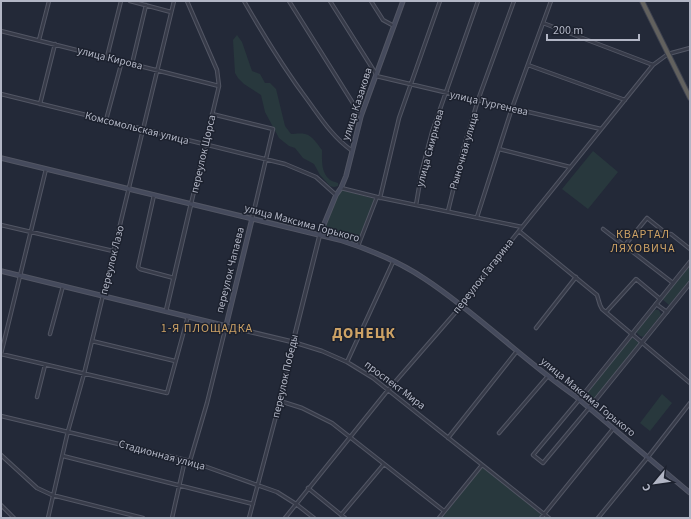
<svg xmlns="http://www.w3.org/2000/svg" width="691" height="519" font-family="'Source Sans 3',sans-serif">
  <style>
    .green { fill: #28383d }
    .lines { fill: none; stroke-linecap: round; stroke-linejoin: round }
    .minor-casing { stroke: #525664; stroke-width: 4.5 }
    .tertiary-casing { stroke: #525664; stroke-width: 5 }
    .secondary-casing { stroke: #525664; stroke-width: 5.5 }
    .trunk-casing { stroke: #3f4351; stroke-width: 6 }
    .minor { stroke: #373b49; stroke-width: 2.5 }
    .tertiary { stroke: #373b49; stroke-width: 3 }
    .secondary { stroke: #454a5c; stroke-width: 3.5 }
    .trunk { stroke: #62615e; stroke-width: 4 }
    .labels { text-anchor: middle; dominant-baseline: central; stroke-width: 3; stroke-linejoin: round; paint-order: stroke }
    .street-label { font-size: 11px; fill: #b2b6c5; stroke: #1c212e }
    .neighbourhood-label { font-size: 12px; letter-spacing: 1px; fill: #cda265; stroke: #1c212e }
    .district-label { font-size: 15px; font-weight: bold; letter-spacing: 1px; fill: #cda265; stroke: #1c212e }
  </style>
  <rect width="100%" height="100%" fill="#232938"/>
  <path class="green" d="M237 35 242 42 252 71 260 74 265 83H270L276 89 285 126 291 134C295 134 300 133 305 134 312 135 318 145 322 150 322 160 321 172 329 179 332 182 334 181 338 183V186L334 187 330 186 320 175 314 164 303 158 295 148 289 146 279 138 265 112 261 95 244 84 238 78 235 73 233 40Z
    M593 151 618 172 588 209 562 189Z
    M342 190 375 199 358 243 324 231 339 193Z
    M690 265V280L669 305 662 299Z
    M655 310C659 309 660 311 661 315L643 337 640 336 636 332Z
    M631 337 639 343 590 404 582 397Z
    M662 394 672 403 650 431 640 423Z
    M482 467 543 515 541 518H442Z"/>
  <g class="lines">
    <defs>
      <path id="minor" d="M130 1 171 12
        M187 1 217 70 219 86 191 204
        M244 1C264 36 285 70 309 102 322 120 333 137 351 150
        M289 1 361 116
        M330 1 376 74
        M371 1 383 20 394 26
        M543 23 653 65
        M1 31 219 86
        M39 40 49 1
        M107 57 121 1
        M132 64 146 5
        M528 65 625 100
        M376 76 601 129
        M1 94 285 164 316 177 336 195
        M40 104 55 44
        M212 114 273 129 252 219
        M106 120 122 61
        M499 149 570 167
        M341 188 377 197 522 227
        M154 195 138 267 140 269 174 278
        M380 198 399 118 440 1
        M416 205 422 170 432 132 478 1
        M448 211 463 150 478 100 514 1
        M477 217 512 108 551 1
        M1 225 113 251
        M603 229 673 283
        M519 231 597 295 600 305 602 309 690 383
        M625 245 647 218 667 234H671L690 249
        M358 246 377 197
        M656 304 667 312
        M606 312 636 279 660 299
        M536 328 576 277
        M50 334 63 286
        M92 341 175 361
        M1 354 167 393 188 316
        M1 354 46 169
        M347 362 393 262
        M37 397 45 365
        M579 400 533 455 543 463 589 408
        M280 401 302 408 332 423 444 511
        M1 416 190 461 277 492 296 504 314 518
        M499 433 548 376
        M448 438 517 351
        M1 455 37 488 52 495 143 518
        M63 456 253 504
        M190 461 207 403 226 326
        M308 488 345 518
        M1 505 14 518
        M341 515 384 464
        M48 518 68 431 84 374 174 1
        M172 518 185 460
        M249 518 280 401 293 342 322 351 347 362 373 378 549 518
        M285 518 388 390 462 305 489 268 653 65 668 54 690 48
        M439 518 482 465
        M541 518 613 429
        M598 518 648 457 690 403"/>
      <path id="tertiary" d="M166 311 191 204
        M226 326 293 342 320 234
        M579 400 690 262
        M589 408 690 283"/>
      <path id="secondary" d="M1 158 340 240C368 249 400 262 425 279 478 314 523 360 575 396L690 493
        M320 234 336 195 341 188 346 176 361 116 403 1
        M1 271 226 326 252 219"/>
      <path id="trunk" d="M642 1 690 98"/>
    </defs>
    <use href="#minor" class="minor-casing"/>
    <use href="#tertiary" class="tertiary-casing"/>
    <use href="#secondary" class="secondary-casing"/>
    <use href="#trunk" class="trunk-casing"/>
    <use href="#minor" class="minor"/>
    <use href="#tertiary" class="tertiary"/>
    <use href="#secondary" class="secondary"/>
    <use href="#trunk" class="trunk"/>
  </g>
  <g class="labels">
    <g class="street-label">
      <text transform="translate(110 58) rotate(14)">улица Кирова</text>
      <text transform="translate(489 103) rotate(13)">улица Тургенева</text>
      <text transform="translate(357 104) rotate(-72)">улица Казакова</text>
      <text transform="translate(137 128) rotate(14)">Комсомольская улица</text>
      <text transform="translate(430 148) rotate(-75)">улица Смирнова</text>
      <text transform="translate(464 151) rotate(-74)">Рыночная улица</text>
      <text transform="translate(203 154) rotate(-77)">переулок Щорса</text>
      <text transform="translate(302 223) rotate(15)">улица Максима Горького</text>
      <text transform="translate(112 260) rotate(-76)">переулок Лазо</text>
      <text transform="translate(230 270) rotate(-76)">переулок Чапаева</text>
      <text transform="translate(483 276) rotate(-52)">переулок Гагарина</text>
      <text transform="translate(285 376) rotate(-77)">переулок Победы</text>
      <text transform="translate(395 385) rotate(37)">проспект Мира</text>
      <text transform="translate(588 397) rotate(39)">улица Максима Горького</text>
      <text transform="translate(162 455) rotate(15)">Стадионная улица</text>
    </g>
    <g class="neighbourhood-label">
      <text x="643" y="234">КВАРТАЛ<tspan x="643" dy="14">ЛЯХОВИЧА</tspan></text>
      <text x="207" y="328">1-Я ПЛОЩАДКА</text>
    </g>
    <g class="district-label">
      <text x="364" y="333">ДОНЕЦК</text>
    </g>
  </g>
  <rect width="691" height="519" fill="none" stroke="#b2b6c5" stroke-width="4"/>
  <g transform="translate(655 483) rotate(241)" stroke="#1c212e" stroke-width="3" paint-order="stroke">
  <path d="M0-3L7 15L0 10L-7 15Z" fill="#b2b6c5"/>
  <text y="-6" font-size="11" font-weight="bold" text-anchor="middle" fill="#b2b6c5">С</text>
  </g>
  <path d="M547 34v6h92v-6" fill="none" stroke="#b2b6c5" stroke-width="2"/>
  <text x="553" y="34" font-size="12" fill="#b2b6c5" stroke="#1c212e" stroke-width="3" paint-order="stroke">200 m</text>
</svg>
